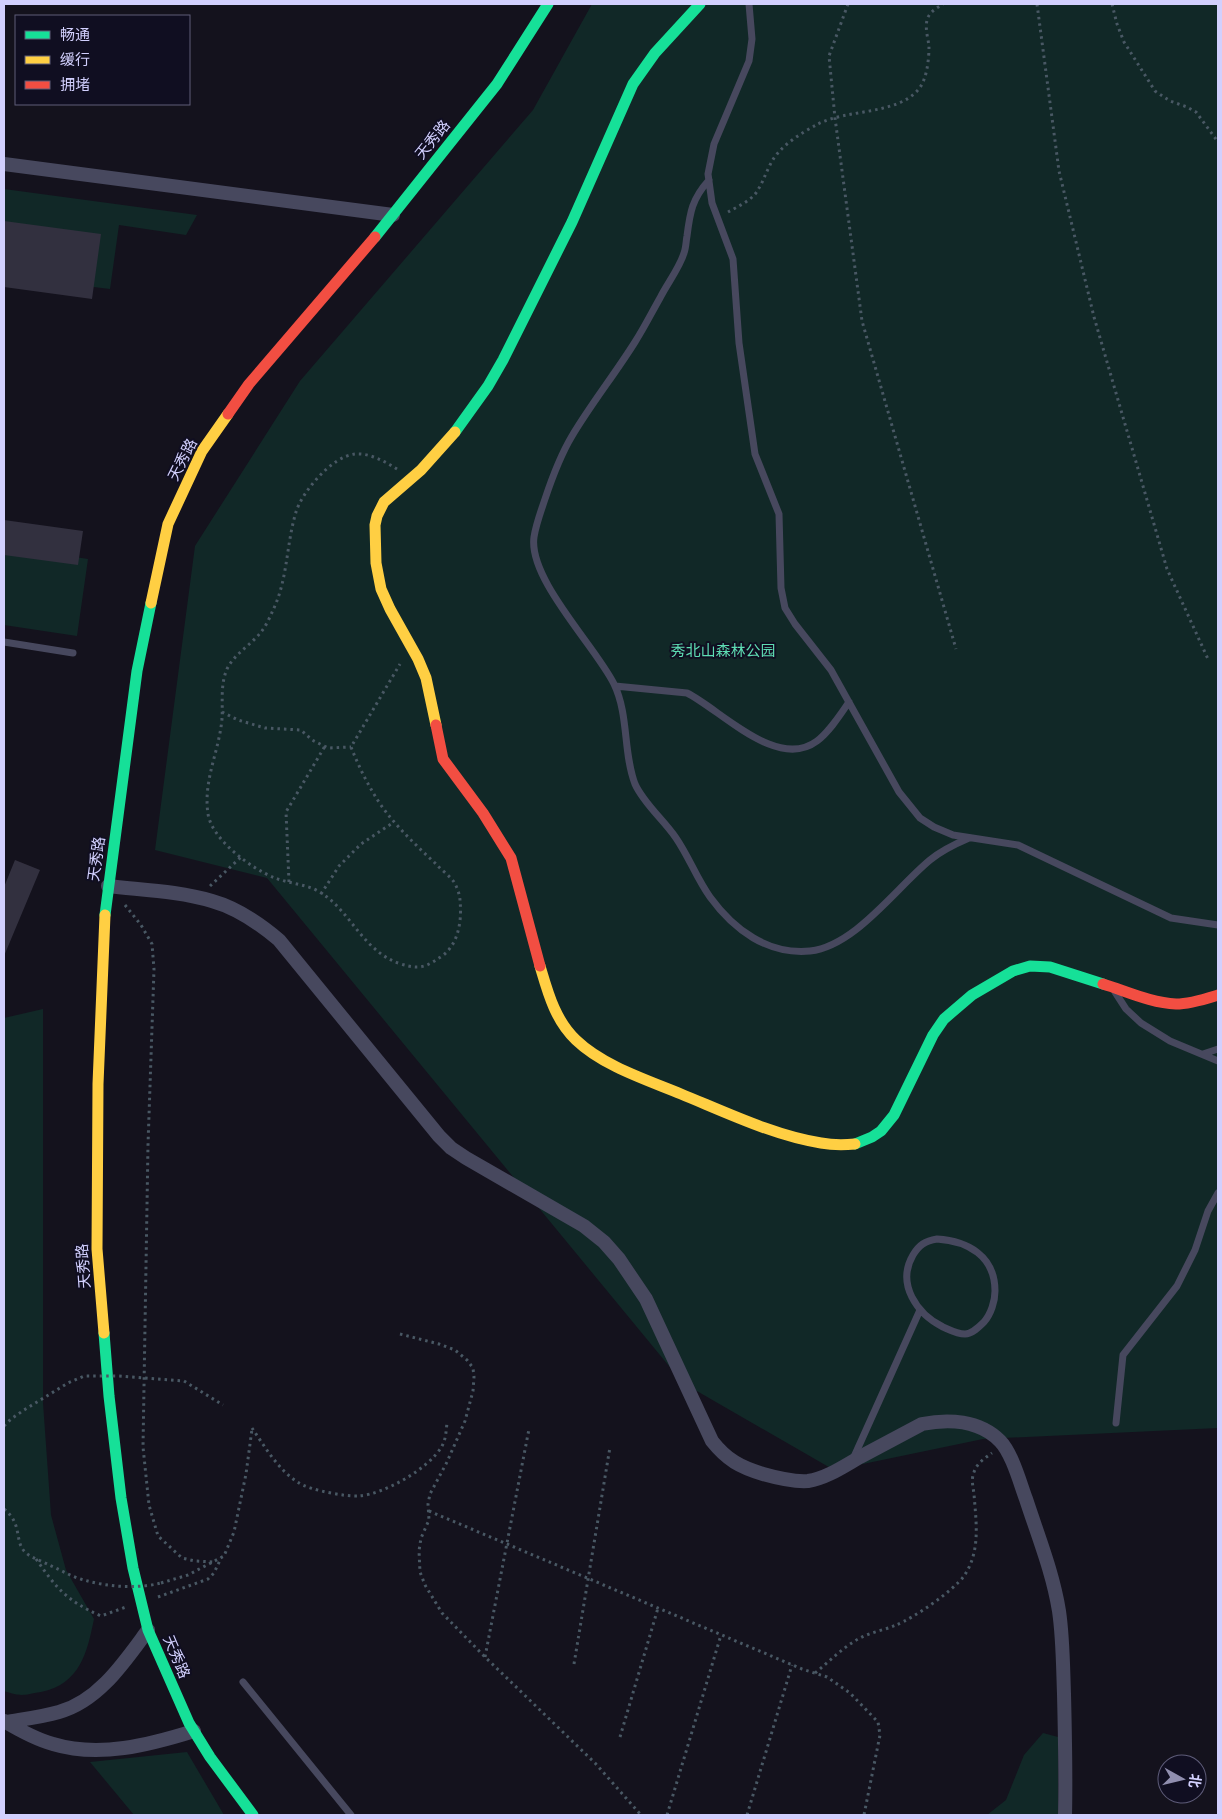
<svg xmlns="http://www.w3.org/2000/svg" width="1222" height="1819" font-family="'Alegreya Sans','Noto Sans SC',sans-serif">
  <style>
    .green { fill: #112827 }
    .building { fill: #32303f }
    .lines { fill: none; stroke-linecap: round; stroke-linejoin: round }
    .path { stroke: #495864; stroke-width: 3; stroke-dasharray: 2.5 4; stroke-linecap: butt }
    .lane { stroke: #47485e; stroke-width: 7 }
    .street { stroke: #47485e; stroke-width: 14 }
    .fast { stroke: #16e098; stroke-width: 11 }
    .slow { stroke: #ffcf43; stroke-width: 11 }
    .jam { stroke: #f24e42; stroke-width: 11 }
    .path-bridge { stroke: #495864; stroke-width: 3; stroke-dasharray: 2.5 4; stroke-linecap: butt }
    .labels { text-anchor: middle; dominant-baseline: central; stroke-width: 4; stroke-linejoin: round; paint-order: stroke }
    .street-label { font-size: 15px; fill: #d2d0fe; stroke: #100e21 }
    .park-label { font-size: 15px; fill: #5edcb3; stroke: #100e21 }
  </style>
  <rect width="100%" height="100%" fill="#14121d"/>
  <path class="green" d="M592 4H1218V1428L983 1439 834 1470 683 1383 267 878 155 850 195 546 300 381 533 110Z
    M4 189 197 215 186 235 119 225 110 289 4 276Z
    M4 546 88 559 77 636 4 625Z
    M43 1009V1403L51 1515 66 1570 94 1619C87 1653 80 1684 41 1692 23 1695 22 1697 4 1691V1018Z
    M1043 1733 1058 1737V1815H987L1006 1800 1024 1755Z
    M187 1752 224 1815H134L90 1762Z"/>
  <path class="building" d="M4 221 101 234 92 299 4 287Z
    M4 520 83 531 78 565 4 555Z
    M15 860 40 870 4 956V887Z"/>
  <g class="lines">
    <path class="path" d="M848 4 829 56 835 118 862 321 956 649
      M1037 4 1059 171 1094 317 1167 569 1208 659
      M1112 4 1117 24 1124 42 1155 91 1170 101 1187 107 1196 112 1218 142
      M728 212C737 207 750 201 756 193 762 184 765 175 770 165 778 147 801 133 818 124 847 109 896 115 918 90 927 80 929 59 929 46 928 38 925 29 927 20 929 12 937 8 943 4
      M397 469C384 461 370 453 355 454 332 456 302 492 296 512 286 545 288 579 273 610 270 617 266 626 261 632 251 645 234 654 227 669 220 685 223 703 222 719 219 752 203 780 208 814 212 840 252 869 275 878 288 883 302 884 314 889 350 906 360 951 401 964 420 970 426 967 442 956 459 944 462 919 460 901 460 895 457 887 454 882 449 875 441 870 436 864 420 849 404 834 390 817 374 798 360 770 351 747L400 664
      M222 712 238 720 265 728 301 730 312 740 328 748 351 747
      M289 882 286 812 325 746
      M210 886 241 857
      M321 894 339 866 361 844 394 822
      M125 905 141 925 152 944 154 969 148 1145 143 1447 149 1505 158 1536 182 1558 195 1561 213 1562
      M400 1334 439 1344 455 1350 467 1360 473 1368 474 1377 473 1391 465 1421 447 1462 430 1494 428 1504 429 1520 421 1538 419 1551 420 1572 425 1585 442 1613 485 1657 595 1763 641 1815
      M252 1428C265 1447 279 1471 299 1483 310 1490 346 1497 359 1496 384 1494 429 1469 442 1446 446 1439 446 1431 447 1423
      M429 1511 802 1669 827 1677 850 1693 878 1722 880 1735 864 1815
      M36 1559C57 1589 67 1601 101 1616L126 1607
      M161 1583 188 1575 224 1556 234 1532 246 1474 252 1429
      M158 1597 208 1579 214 1573 221 1558
      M485 1657 529 1429
      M574 1664 610 1447
      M815 1673C830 1661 843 1647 860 1638 871 1632 885 1630 896 1625 914 1618 953 1591 964 1576 981 1551 976 1522 974 1494 973 1487 971 1479 974 1472 977 1463 985 1458 992 1453
      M620 1737 658 1608
      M667 1815 721 1635
      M747 1815 792 1665"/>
    <path class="lane" d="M749 4 752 39 749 61 714 144 708 174 712 203 733 259 739 343 755 454 779 514 781 588 785 608 795 624 831 670 899 792 920 818 934 827 953 835 1018 845 1171 918 1218 925
      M709 180C692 199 690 212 687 236 686 241 686 248 684 253 680 267 667 284 660 298 652 312 644 328 635 342 615 374 591 404 572 436 560 456 552 478 545 499 541 511 536 524 534 537 528 579 596 647 614 684 629 715 623 753 635 784 644 804 664 820 676 838 689 857 697 879 710 897 734 930 768 955 810 951 855 946 896 888 930 860 942 850 955 844 969 838
      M4 642 73 653
      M615 686 687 693C721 710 777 771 817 741 830 731 840 715 849 702
      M1115 992 1126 1009 1141 1023 1170 1041 1218 1061
      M1203 1054 1218 1049
      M937 1239C968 1241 995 1256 995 1291 995 1301 991 1314 984 1322 979 1327 972 1334 965 1334 957 1334 950 1330 943 1327 917 1314 896 1284 913 1255 919 1245 925 1241 937 1239Z
      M1116 1423 1123 1355 1177 1286 1195 1250 1208 1211 1218 1193
      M853 1459 920 1310
      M243 1682 351 1815"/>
    <path class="street" d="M4 164 393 215
      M108 886C142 890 179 891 212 901 237 908 259 923 279 940L439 1136 451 1148 466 1158 584 1226 604 1242 619 1259 646 1299 712 1441C727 1460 740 1467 763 1474 777 1478 793 1482 808 1481 827 1478 844 1466 860 1457 881 1446 901 1435 922 1424 948 1419 979 1420 1000 1441 1012 1453 1020 1483 1026 1499 1038 1536 1053 1573 1059 1611 1063 1638 1063 1667 1064 1694 1065 1735 1066 1775 1065 1815
      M4 1721C19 1730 35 1739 53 1744 99 1758 149 1745 194 1731
      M6 1722C24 1719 42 1717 59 1712 99 1701 125 1661 148 1630"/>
    <path class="fast" d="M375 237 497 84 548 4
      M455 432 488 386 503 360 572 222 633 84 655 53 700 4
      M105 915 137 671 151 603
      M855 1144 872 1137 881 1131 894 1115 933 1035 944 1019 972 995 1013 971 1030 966 1050 967 1103 984
      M104 1333 109 1396 121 1498 133 1568 148 1630 189 1723 210 1757 253 1815"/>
    <path class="slow" d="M151 603 168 524 202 451 228 414
      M436 725 426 678 418 659 390 609 381 589 376 563 375 525 377 516 384 502 421 470 455 432
      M540 966C548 993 555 1020 576 1040 603 1066 647 1080 681 1094 725 1112 775 1136 821 1143 832 1145 844 1145 855 1144
      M104 1333 97 1249 98 1084 105 915"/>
    <path class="jam" d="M228 414 249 384 375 237
      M436 725 443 759 483 813 511 858 540 966
      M1103 984C1126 991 1151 1003 1176 1004 1190 1004 1205 999 1218 995"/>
    <path class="path-bridge" d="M4 1426 11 1419 24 1410 68 1383 84 1376H119L184 1381 223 1405
      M4 1509C23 1524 14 1541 25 1552 31 1558 42 1561 49 1565 61 1570 72 1577 84 1580 107 1587 138 1589 161 1583"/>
  </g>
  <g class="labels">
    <g class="street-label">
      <text transform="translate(433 140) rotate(-51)">天秀路</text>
      <text transform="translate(183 460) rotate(-63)">天秀路</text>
      <text transform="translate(97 859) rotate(-82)">天秀路</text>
      <text transform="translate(84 1266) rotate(-94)">天秀路</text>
      <text transform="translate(176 1657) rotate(67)">天秀路</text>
    </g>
    <g class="park-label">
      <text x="723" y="651">秀北山森林公园</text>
    </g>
  </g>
  <rect width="1222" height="1819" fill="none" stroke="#d2d0fe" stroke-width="10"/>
  <rect x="15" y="15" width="175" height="90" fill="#100e21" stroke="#5e5c79"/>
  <rect x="25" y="31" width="25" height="8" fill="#16e098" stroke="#5e5c79"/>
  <text x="60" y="40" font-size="15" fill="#d2d0fe">畅通</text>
  <rect x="25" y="56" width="25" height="8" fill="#ffcf43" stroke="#5e5c79"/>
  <text x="60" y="65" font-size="15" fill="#d2d0fe">缓行</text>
  <rect x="25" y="81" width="25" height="8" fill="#f24e42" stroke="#5e5c79"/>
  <text x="60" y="90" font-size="15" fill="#d2d0fe">拥堵</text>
  <g transform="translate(1182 1779) rotate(98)"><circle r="24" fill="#100e21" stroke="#5e5c79"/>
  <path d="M0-4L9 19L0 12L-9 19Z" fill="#908eaf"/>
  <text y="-8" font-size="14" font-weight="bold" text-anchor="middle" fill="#d2d0fe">北</text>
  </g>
</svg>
